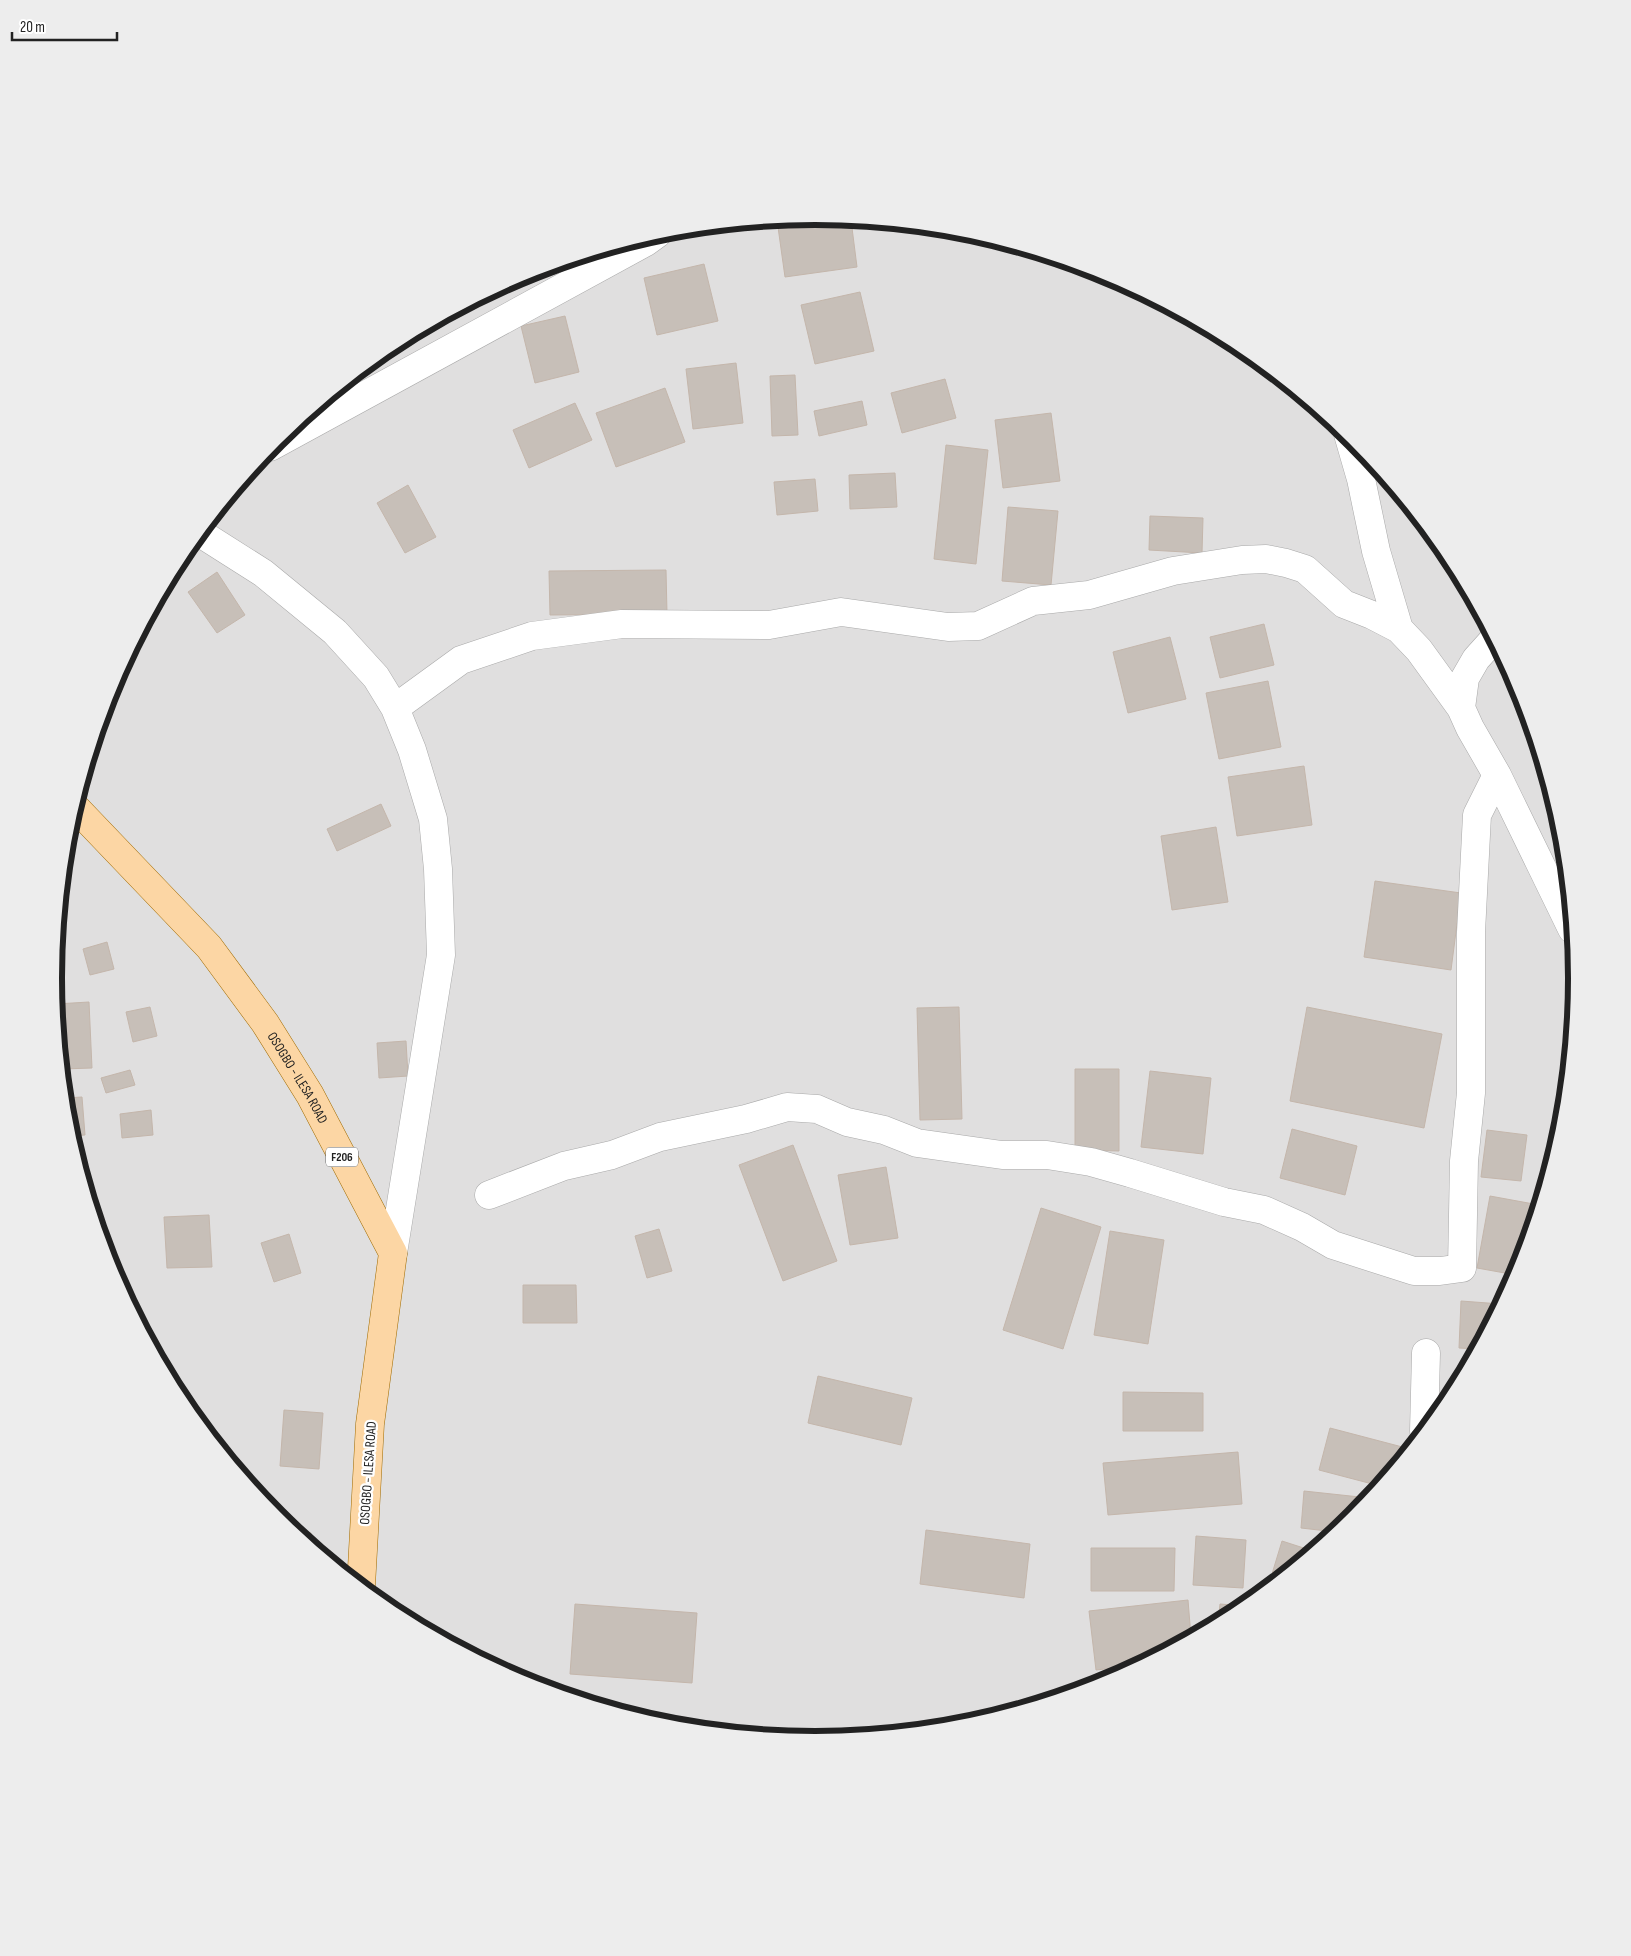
<svg xmlns="http://www.w3.org/2000/svg" width="1631" height="1956" font-family="'Sofia Sans Condensed',sans-serif">
  <style>
    .residential { fill: #e0dfdf }
    .building { fill: #c7bfb8; stroke: #c4b6ab }
    .lines { fill: none; stroke-linecap: round; stroke-linejoin: round }
    .minor-casing { stroke: #a9a9a9; stroke-width: 29 }
    .major-casing { stroke: #a06b00; stroke-width: 29 }
    .minor { stroke: #fff; stroke-width: 28 }
    .major { stroke: #fcd6a4; stroke-width: 28 }
    .labels { text-anchor: middle; dominant-baseline: central; stroke-width: 4.5; stroke-linejoin: round; paint-order: stroke }
    .shield { fill: #fff; stroke: #646464; stroke-width: 1 }
    .shield-label { font-size: 12px; font-weight: bold; fill: #222 }
    .street-label { font-size: 14px; fill: #222; stroke: #fff }
    .rim { fill: none; stroke: #222; stroke-width: 6 }
  </style>
  <rect width="100%" height="100%" fill="#f2efe9"/>
  <path class="residential" d="M56 978a759 759 0 1 1 1518 0a759 759 0 1 1-1518 0Z"/>
  <path class="building" d="M816 216 851 220 857 267 785 277 777 220Z
    M704 264 718 321 657 335 644 278Z
    M860 292 874 351 815 364 801 305Z
    M565 316 579 372 535 383 521 326Z
    M736 363 743 423 693 429 686 369Z
    M795 375 798 435 772 436 770 376Z
    M945 379 956 418 902 433 891 393Z
    M665 388 685 442 616 467 596 413Z
    M862 401 867 425 819 436 814 411Z
    M575 403 592 440 529 468 513 430Z
    M1051 413 1060 481 1003 488 995 420Z
    M946 445 988 450 976 564 934 559Z
    M895 473 897 507 850 509 849 475Z
    M815 479 818 511 777 515 774 482Z
    M408 485 436 537 405 553 377 503Z
    M1008 507 1058 511 1051 585 1002 581Z
    M1150 516 1203 518 1202 553 1149 550Z
    M666 570 667 614 550 615 549 571Z
    M217 572 245 615 217 633 188 592Z
    M1264 624 1274 665 1220 678 1210 637Z
    M1170 637 1186 699 1128 713 1113 652Z
    M1268 681 1281 747 1219 759 1206 693Z
    M1304 766 1312 825 1237 836 1228 777Z
    M381 804 391 826 337 851 327 829Z
    M1216 827 1228 902 1172 910 1161 836Z
    M1375 881 1461 893 1451 970 1364 957Z
    M107 942 114 969 90 975 83 949Z
    M56 955 60 983H54V978Z
    M89 1002 92 1068 63 1069 56 1004Z
    M150 1007 157 1036 133 1042 126 1012Z
    M959 1007 962 1119 920 1120 917 1008Z
    M1307 1007 1442 1034 1424 1128 1290 1101Z
    M406 1041 408 1076 379 1078 377 1043Z
    M1075 1069H1119V1151L1075 1150Z
    M130 1070 135 1085 106 1093 101 1078Z
    M1150 1071 1211 1078 1203 1154 1141 1147Z
    M82 1097 85 1135 71 1136 68 1126 66 1098Z
    M151 1110 153 1135 122 1138 120 1114Z
    M1292 1129 1357 1146 1345 1195 1280 1178Z
    M1487 1130 1527 1135 1521 1181 1481 1177Z
    M793 1145 837 1261 783 1281 739 1165Z
    M886 1167 898 1238 850 1245 838 1175Z
    M1490 1196 1539 1205 1516 1275 1477 1268Z
    M1041 1208 1101 1227 1063 1349 1003 1330Z
    M209 1215 212 1267 167 1268 164 1217Z
    M659 1229 672 1271 647 1278 635 1236Z
    M1110 1231 1164 1240 1148 1344 1094 1335Z
    M289 1234 301 1273 274 1282 261 1243Z
    M523 1285H576L577 1323H523Z
    M1461 1301 1501 1304 1477 1349 1459 1348Z
    M818 1376 912 1398 901 1445 808 1423Z
    M1123 1392 1203 1393V1431H1123Z
    M284 1410 323 1413 319 1469 280 1466Z
    M1330 1428 1410 1449 1380 1486 1319 1470Z
    M1238 1452 1242 1504 1108 1515 1103 1463Z
    M1304 1491 1369 1498 1354 1517 1336 1532 1301 1528Z
    M926 1530 1030 1544 1024 1598 920 1584Z
    M296 1532 311 1533 310 1544Z
    M1196 1536 1246 1540 1243 1588 1193 1585Z
    M1282 1541 1313 1551 1268 1587Z
    M1091 1548H1175L1174 1591H1091Z
    M1188 1600 1191 1637 1139 1665 1096 1670 1089 1611Z
    M575 1604 697 1613 692 1683 570 1674Z
    M1220 1604 1244 1606V1607L1218 1622Z"/>
  <g class="lines">
    <defs>
      <path id="minor" d="M1348 434 1361 479 1376 551 1399 629
        M270 447 646 242 657 234
        M200 533 263 573 335 632 376 677 395 708 412 750 433 819 438 869 441 955 393 1253
        M395 708 461 660 532 636 622 624 769 625 841 612 948 627 978 626 1033 601 1089 595 1173 571 1242 560 1266 559 1286 563 1305 569 1344 604 1372 615 1399 629 1419 650 1461 708 1470 728 1497 775 1572 929
        M1461 708 1465 678 1476 659 1494 639
        M489 1195 564 1166 612 1155 660 1137 746 1119 787 1107 817 1109 847 1122 884 1130 917 1143 1002 1155H1047L1091 1162 1130 1173 1224 1202 1264 1210 1302 1227 1333 1245 1414 1271H1440L1462 1268 1464 1161 1471 1093V932L1477 815 1497 775
        M1424 1431 1426 1353"/>
      <g id="major">
        <path id="s1" d="M75 807 209 947 265 1023 310 1095 393 1253 370 1424 361 1586"/>
      </g>
    </defs>
    <use href="#minor" class="minor-casing"/>
    <use href="#major" class="major-casing"/>
    <use href="#minor" class="minor"/>
    <use href="#major" class="major"/>
  </g>
  <g class="labels">
    <rect class="shield" x="326" y="1147.5" width="32" height="19" rx="4"/>
    <g class="shield-label">
      <text x="342" y="1157">F206</text>
    </g>
    <g class="street-label">
      <text stroke="none"><textPath href="#s1" startOffset="352">OSOGBO - ILESA ROAD</textPath></text>
      <text transform="translate(368 1473) rotate(-86)">OSOGBO - ILESA ROAD</text>
    </g>
  </g>
  <path d="M0 0H1631V1956H0ZM62 978a753 753 0 1 1 1506 0a753 753 0 1 1-1506 0Z" fill="#ededed" fill-rule="evenodd"/>
  <path class="rim" d="M62 978a753 753 0 1 1 1506 0a753 753 0 1 1-1506 0Z"/>
  <path d="M12 32v8h105v-8" fill="none" stroke="#222222" stroke-width="2.5"/>
  <text x="20" y="32" font-size="15" fill="#222222" stroke="#ffffff" stroke-width="4" paint-order="stroke">20 m</text>
</svg>
